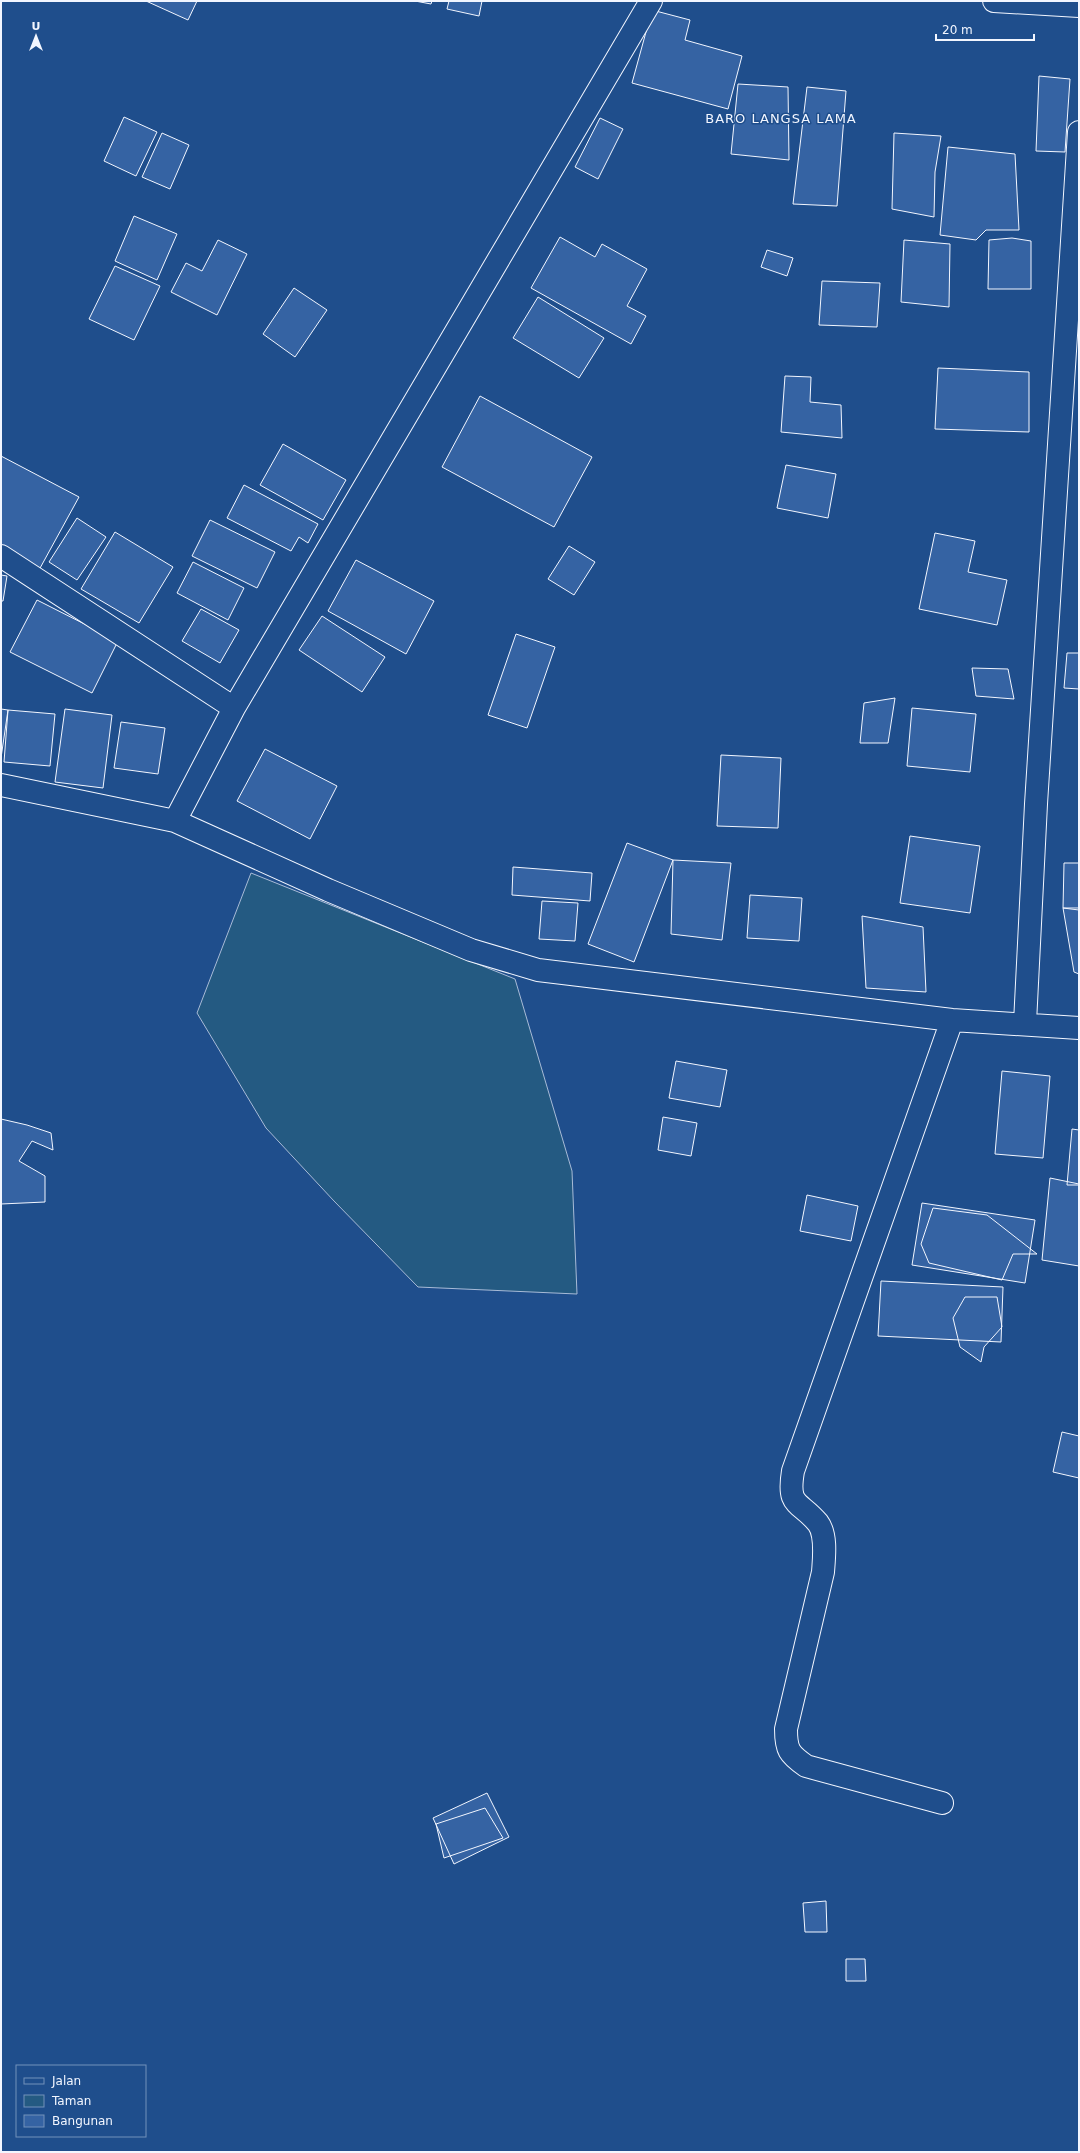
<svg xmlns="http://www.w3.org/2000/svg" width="1080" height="2153" font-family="'DejaVu Sans',sans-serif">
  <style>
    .green { fill: #245a82; stroke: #a8bbd7 }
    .building { fill: #3563a3; stroke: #f2f6ff }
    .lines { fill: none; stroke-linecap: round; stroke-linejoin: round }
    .street-casing { stroke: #f2f6ff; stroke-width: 24 }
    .highway-casing { stroke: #f2f6ff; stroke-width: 24 }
    .street { stroke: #1f4e8c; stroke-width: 22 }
    .highway { stroke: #1f4e8c; stroke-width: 22 }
    .labels { text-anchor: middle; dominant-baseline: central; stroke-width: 3; stroke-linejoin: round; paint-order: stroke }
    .quarter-label { font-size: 13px; letter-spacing: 1px; fill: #f2f6ff; stroke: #1f4e8c }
  </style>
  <rect width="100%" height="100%" fill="#1f4e8c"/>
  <path class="green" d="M251 873 515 979 572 1171 577 1294 418 1287 334 1201 266 1128 197 1013Z"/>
  <path class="building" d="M146 1H197L188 20Z
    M415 1H432L431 4Z
    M449 1H482L479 16 447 9Z
    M652 10 690 20 685 40 742 56 728 109 632 83Z
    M1039 76 1070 79 1065 152 1036 151Z
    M738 84 788 87 789 160 731 154Z
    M807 87 846 91 837 206 793 204Z
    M124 117 157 132 136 176 104 161Z
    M600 118 623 129 598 179 575 167Z
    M162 133 189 145 170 189 142 177Z
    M894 133 941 136 935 172 934 217 892 209Z
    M948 147 1015 154 1019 230H986L976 240 940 235Z
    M134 216 177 234 157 280 115 261Z
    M560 237 595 257 602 244 647 269 627 306 646 316 631 344 531 288Z
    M1012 238 1031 241V289H988L989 240Z
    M218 240 247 254 217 315 171 292 186 263 202 271Z
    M904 240 950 244 949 307 901 302Z
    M767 250 793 258 787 276 761 267Z
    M115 266 160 286 134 340 89 319Z
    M822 281 880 283 877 327 819 325Z
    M294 288 327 310 295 357 263 334Z
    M538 297 604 338 579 378 513 338Z
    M938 368 1029 372V432L935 429Z
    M785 376 811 377 810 402 841 405 842 438 781 432Z
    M480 396 592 457 554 527 442 467Z
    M283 444 346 480 323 520 260 485Z
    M1 456 79 497 39 570 1 550Z
    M786 465 836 474 828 518 777 508Z
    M244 485 318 524 308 543 299 537 291 551 227 518Z
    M77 518 106 537 77 580 49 562Z
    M210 520 275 552 257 588 192 556Z
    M115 532 173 567 139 623 81 589Z
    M935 533 975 541 968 572 1007 580 997 625 919 609Z
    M569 546 595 562 574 595 548 579Z
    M356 560 434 601 406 654 328 611Z
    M193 562 244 588 228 620 177 593Z
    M1 575 7 576 3 601H1Z
    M37 600 118 641 92 693 10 652Z
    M201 609 239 630 220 663 182 641Z
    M322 616 385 657 362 692 299 650Z
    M516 634 555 647 527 728 488 715Z
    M1067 653H1079V689L1064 688Z
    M972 668 1008 669 1014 699 976 696Z
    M895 698 888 743H860L864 703Z
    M912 708 976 714 970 772 907 766Z
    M1 709 8 710 1 758Z
    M65 709 112 715 103 788 55 782Z
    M8 710 55 714 50 766 4 762Z
    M121 722 165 728 158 774 114 768Z
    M265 749 337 786 310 839 237 801Z
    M721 755 781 758 778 828 717 826Z
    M910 836 980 846 970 913 900 903Z
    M627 843 673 860 634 962 588 944Z
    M673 860 731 863 722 940 671 934Z
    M1064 863H1079V908H1063Z
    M513 867 592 873 590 901 512 895Z
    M750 895 802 898 799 941 747 938Z
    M542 901 578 903 575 941 539 939Z
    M1063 908 1079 910V974L1074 972Z
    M862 916 923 927 926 992 866 988Z
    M676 1061 727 1070 720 1107 669 1098Z
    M1002 1071 1050 1076 1043 1158 995 1154Z
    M663 1117 697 1123 691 1156 658 1150Z
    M1 1119 27 1125 51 1133 53 1150 32 1141 19 1161 45 1176V1202L1 1204Z
    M1072 1129 1079 1130V1185H1067Z
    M1050 1178 1079 1184V1266L1042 1260Z
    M807 1195 858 1206 851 1241 800 1231Z
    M922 1203 1035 1220 1025 1283 912 1265Z
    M933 1208 987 1215 1037 1254H1013L1002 1280 929 1263 921 1244Z
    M881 1281 1003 1287 1001 1342 878 1336Z
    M965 1297H997L1002 1327 984 1347 981 1362 960 1347 953 1318Z
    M1062 1432 1079 1436V1478L1053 1472Z
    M487 1793 509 1837 454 1864 433 1818Z
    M485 1808 503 1838 444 1858 436 1824Z
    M826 1901 827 1932H805L803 1903Z
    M846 1959H865L866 1981H846Z"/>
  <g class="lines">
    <defs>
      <path id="street" d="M1 556 234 708
        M1 785 175 821 328 890 471 950 538 970 952 1020 1079 1028
        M175 821 234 708 651 1
        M1025 1023 1036 804 1079 132
        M942 1803 806 1766C789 1754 786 1750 786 1729L823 1572C824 1558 827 1535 818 1523 799 1500 787 1508 793 1471L952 1020"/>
      <path id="highway" d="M994 1 1079 6"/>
    </defs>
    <use href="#street" class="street-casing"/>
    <use href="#highway" class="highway-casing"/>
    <use href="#street" class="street"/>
    <use href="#highway" class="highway"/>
  </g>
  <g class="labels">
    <g class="quarter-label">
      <text x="781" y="118">BARO LANGSA LAMA</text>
    </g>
  </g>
  <rect width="1080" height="2153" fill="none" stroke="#f2f6ff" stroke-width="4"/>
  <rect x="16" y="2065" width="130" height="72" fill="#1f4e8c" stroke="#7391ba"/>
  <rect x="24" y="2078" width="20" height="6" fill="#1f4e8c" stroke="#7391ba"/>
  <text x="52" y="2085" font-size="12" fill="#f2f6ff">Jalan</text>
  <rect x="24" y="2095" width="20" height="12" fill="#245a82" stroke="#7391ba"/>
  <text x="52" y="2105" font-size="12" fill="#f2f6ff">Taman</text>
  <rect x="24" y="2115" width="20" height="12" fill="#3563a3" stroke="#7391ba"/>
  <text x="52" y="2125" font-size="12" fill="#f2f6ff">Bangunan</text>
  <g transform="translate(36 36)" stroke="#1f4e8c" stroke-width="3" paint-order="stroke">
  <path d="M0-3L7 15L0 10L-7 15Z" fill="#f2f6ff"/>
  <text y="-6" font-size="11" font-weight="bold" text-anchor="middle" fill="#f2f6ff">U</text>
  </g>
  <path d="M936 34v6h98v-6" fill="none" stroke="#f2f6ff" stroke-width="2"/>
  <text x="942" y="34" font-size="12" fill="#f2f6ff" stroke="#1f4e8c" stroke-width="3" paint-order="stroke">20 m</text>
</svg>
